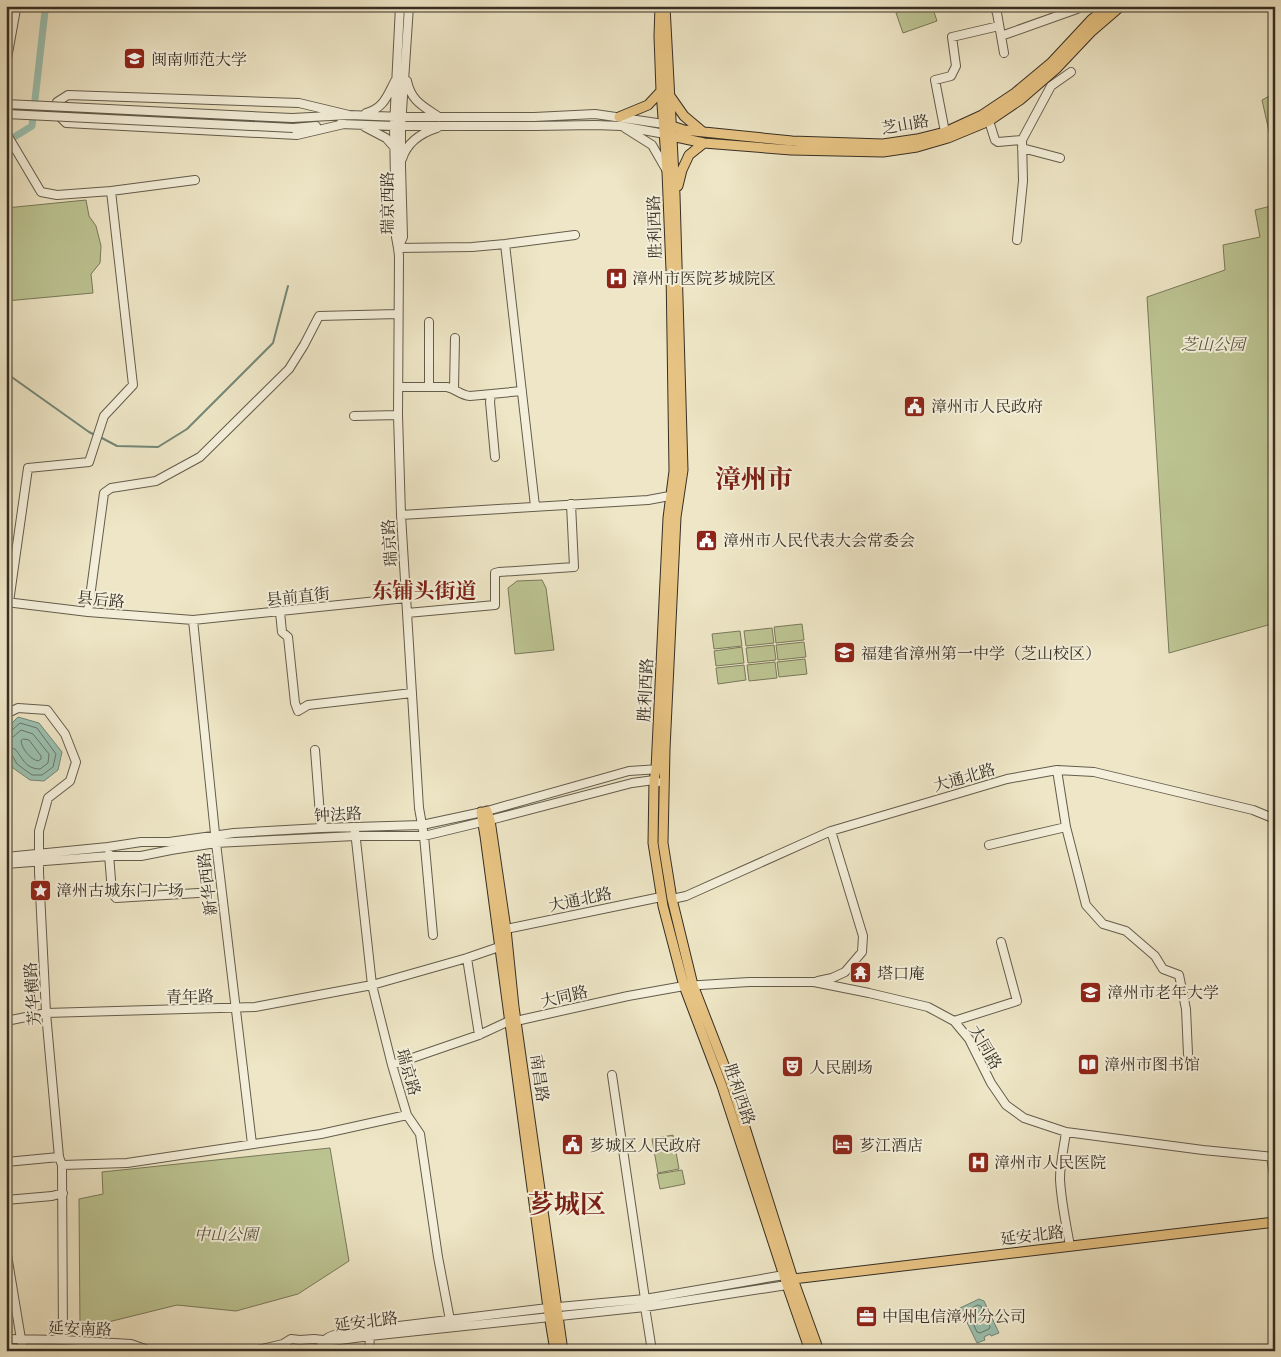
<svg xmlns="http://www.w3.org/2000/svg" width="1281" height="1357" font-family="'Gentium Book Plus','Noto Serif SC',serif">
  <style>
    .green { fill: #bcc492; stroke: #79795b }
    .water { fill: #9bc0af; stroke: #738677 }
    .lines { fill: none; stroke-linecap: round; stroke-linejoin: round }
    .shore { stroke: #68776a; stroke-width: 1 }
    .stream { stroke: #738677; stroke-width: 2 }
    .canal { stroke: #9bc0af; stroke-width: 7 }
    .minor-casing { stroke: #645c4c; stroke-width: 10 }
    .major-casing { stroke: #362e24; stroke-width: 11 }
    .minor { stroke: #f4efda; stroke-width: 8 }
    .major { stroke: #e7c383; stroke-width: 9 }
    .minor-bridge-casing { stroke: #645c4c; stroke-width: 10; stroke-linecap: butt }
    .minor-bridge { stroke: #f4efda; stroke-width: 8 }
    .labels { text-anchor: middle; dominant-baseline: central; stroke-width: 4; stroke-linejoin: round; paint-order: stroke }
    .poi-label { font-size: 16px; fill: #362e24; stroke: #f4efda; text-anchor: start }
    .street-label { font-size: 16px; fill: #362e24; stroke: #f4efda }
    .park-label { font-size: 16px; font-style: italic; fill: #585440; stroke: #f4efda }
    .district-label { font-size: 21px; font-weight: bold; fill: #7a1f14; stroke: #f4efda }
    .town-label { font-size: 26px; font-weight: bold; fill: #7a1f14; stroke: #f4efda }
  </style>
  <rect width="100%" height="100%" fill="#eee6c6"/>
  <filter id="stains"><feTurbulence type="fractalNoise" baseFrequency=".004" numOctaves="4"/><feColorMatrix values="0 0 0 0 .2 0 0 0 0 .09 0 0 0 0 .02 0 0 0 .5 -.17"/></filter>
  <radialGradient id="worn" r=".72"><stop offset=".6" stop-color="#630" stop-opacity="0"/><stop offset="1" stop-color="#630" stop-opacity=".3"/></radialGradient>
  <path class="green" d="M917 6H932L937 21 903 33 896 13Z
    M1275 93V158L1262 100Z
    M86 200 89 216 96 226 101 246 100 263 91 274 93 293 6 301V208Z
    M1275 205V623L1169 653 1147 297 1225 270 1223 245 1260 237 1255 210Z
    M542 580 546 588 554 650 515 654 508 588 517 581Z
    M802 624 804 640 776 643 774 627Z
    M772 628 774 643 746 646 744 631Z
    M740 631 742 646 714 649 712 634Z
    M804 642 806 657 778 660 776 645Z
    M774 645 776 660 748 663 746 648Z
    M742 647 744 663 716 666 714 651Z
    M805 659 807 674 779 677 777 662Z
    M775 662 777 678 749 681 747 665Z
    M744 665 746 680 718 684 716 668Z
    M673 1135 679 1169 658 1173 652 1139Z
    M330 1148 349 1261 298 1294 236 1311 177 1305 80 1329 79 1199 103 1194 102 1172Z
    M682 1170 685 1184 660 1189 657 1174Z"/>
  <path class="water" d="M18 717 39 723 62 752 58 770 44 781 30 780 13 768 6 754V731L8 727Z
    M979 1299 984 1301 999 1333 991 1336 990 1334 984 1337 985 1340 977 1343 960 1308Z"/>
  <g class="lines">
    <path class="shore" d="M6 732 11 731 20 723 37 728 56 754 53 767 42 775H32L17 764 12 755 6 753
      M6 738 13 737 21 730 33 734 49 754 48 763 40 769C25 769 23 758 15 749L6 747
      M24 739 29 740 41 756V759L38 761C30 759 22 749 21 741Z
      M978 1305 981 1306 990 1327 989 1329 980 1333 977 1332 968 1312 969 1310Z"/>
    <path class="stream" d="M6 373 89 432 95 435
      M100 437 117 446 158 447 187 429 273 343 288 286"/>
    <path class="canal" d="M6 142 32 126 45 11 53 6"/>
    <defs>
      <path id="minor" d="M400 6 394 126 396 237 398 248 399 256 398 415 401 515 419 808 424 836 433 935
        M994 6 997 13 1004 53
        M1001 36 1077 9 1082 6
        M6 64 16 9 18 6
        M407 81C411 101 423 106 439 117
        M366 113C384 108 387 96 395 81
        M292 118 349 115 402 117H534L595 114 664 124
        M989 121 995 140 998 142 1022 140
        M340 124 394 126H535L595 125 621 126 665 134
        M344 124 297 135 66 123 56 113 57 102 68 95 299 103 349 115
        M365 127 386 138 395 148
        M293 128 316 126
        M625 128 652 145 667 171
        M945 132 935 80 951 76 956 66 952 37 999 26
        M6 133 41 192 57 195 111 191 133 385 104 416 89 462 28 468 9 602
        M1022 148 1060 158
        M402 159C407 143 421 133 437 128
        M111 191 195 180
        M1017 240 1023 181 1022 140 1051 86 1071 72
        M505 244 535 506
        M398 248 403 237 401 166V126L409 6
        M398 248 472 247 505 244 575 235
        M399 387H447C456 389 460 395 470 396L522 391
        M429 387V322
        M454 389 455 338
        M491 394 490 402 495 457
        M354 416 398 415
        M401 515 648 500 675 495
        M6 602 88 612 193 620 406 598
        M88 612 104 493 111 488 156 481 200 457 289 369 304 345 319 316 398 314
        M280 612 282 632 288 637 295 703 298 711 308 705 412 693
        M407 613 495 605V573L499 572 574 567 571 504
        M193 620 216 843 252 1144
        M6 714 18 708 47 710 65 734 76 762 70 781 48 798 39 831V872L46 1013 59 1157 62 1165 63 1340
        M315 750 321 828
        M1057 770 1066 827 1086 905 1103 924 1126 931 1155 956 1163 969 1179 975 1186 1009 1188 1054
        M355 831 372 985 392 1065 407 1115 420 1134 438 1257 450 1320
        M989 845 1066 827
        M109 854 112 893 116 898 198 893
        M6 857 108 847 141 842H169L234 833 321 828 422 825 487 811 629 771 660 769
        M6 864 109 856H141L171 850 216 843 235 842 355 836H424L490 820 632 783 654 780 658 782
        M672 899 686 896 831 831 1007 779 1057 770 1094 772 1253 810 1275 819
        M506 929 661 897
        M467 958 479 1035
        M818 981 832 978 845 972 862 952 863 936 831 831
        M6 1021 46 1013 255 1007 372 985 467 958 499 947
        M516 1021 628 996 684 986 749 982H814L869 993 928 1007 954 1021 969 1039 991 1083 1006 1105 1024 1118 1066 1132 1203 1150 1275 1157
        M954 1021 1017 1001 1001 942
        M392 1065 479 1035 509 1021
        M612 1075 645 1299
        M1066 1132C1064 1147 1060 1163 1060 1179 1061 1201 1066 1224 1070 1246
        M1271 1156 1275 1182
        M6 1162 59 1157
        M62 1165 127 1163 321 1134 407 1115
        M6 1200 52 1196 63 1193
        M6 1249 23 1351
        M645 1307 652 1351
        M6 1339 63 1340 131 1344 151 1351
        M253 1351 283 1344 291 1339 300 1340 314 1339 332 1341 370 1336 645 1307 787 1285
        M319 1351C323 1338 329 1336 341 1333L548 1308 645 1299 784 1275 789 1277
        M369 1351 370 1336"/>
      <path id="major" d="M660 6 659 36 661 91 667 172 671 270 674 471 668 518 656 769 654 780 653 843 663 906 684 986 722 1086 787 1285 810 1351
        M665 6 675 195 683 470 676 517 665 749 663 843 672 899 693 985 731 1083 793 1279 819 1351
        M670 96 684 116 703 132
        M619 117 648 105 661 91
        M666 124 684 130 792 141 883 144 917 139 945 132 982 115 1015 93 1051 63 1092 19 1109 6
        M667 135 704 143 791 150 883 152 917 147 948 138 989 121 1020 100 1057 68 1092 31 1121 6
        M678 186 682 170 689 155 704 143
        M487 811 490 820 506 929 514 1007 563 1351
        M481 812 485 836 548 1308 555 1351
        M790 1282 793 1279 1275 1222"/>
    </defs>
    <use href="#minor" class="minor-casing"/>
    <use href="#major" class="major-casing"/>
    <use href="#minor" class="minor"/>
    <use href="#major" class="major"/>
    <defs>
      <path id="minor-bridge" d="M6 104 292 118
        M6 114 293 128"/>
    </defs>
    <use href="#minor-bridge" class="minor-bridge-casing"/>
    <use href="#minor-bridge" class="minor-bridge"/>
  </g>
  <defs>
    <symbol id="university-square" viewBox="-11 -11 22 22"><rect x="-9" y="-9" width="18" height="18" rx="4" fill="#8f2418" stroke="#f4efda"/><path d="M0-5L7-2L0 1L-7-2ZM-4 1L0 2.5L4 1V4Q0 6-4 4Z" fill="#fff"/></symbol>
    <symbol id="hospital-square" viewBox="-11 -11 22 22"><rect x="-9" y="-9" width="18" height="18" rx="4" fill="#8f2418" stroke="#f4efda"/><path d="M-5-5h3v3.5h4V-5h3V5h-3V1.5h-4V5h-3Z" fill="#fff"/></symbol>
    <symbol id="civic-square" viewBox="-11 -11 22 22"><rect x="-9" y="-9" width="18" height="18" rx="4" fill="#8f2418" stroke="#f4efda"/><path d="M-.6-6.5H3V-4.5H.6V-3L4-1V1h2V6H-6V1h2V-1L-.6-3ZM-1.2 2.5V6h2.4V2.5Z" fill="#fff"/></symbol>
    <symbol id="school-square" viewBox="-11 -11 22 22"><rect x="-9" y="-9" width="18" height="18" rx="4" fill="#8f2418" stroke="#f4efda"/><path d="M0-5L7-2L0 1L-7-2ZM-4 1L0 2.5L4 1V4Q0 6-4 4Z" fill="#fff"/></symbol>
    <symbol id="sight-square" viewBox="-11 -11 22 22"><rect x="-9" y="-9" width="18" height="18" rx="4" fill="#8f2418" stroke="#f4efda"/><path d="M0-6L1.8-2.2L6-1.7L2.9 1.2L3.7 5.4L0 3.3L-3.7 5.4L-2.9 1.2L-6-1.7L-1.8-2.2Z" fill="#fff"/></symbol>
    <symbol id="temple-square" viewBox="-11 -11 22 22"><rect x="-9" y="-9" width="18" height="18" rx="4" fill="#8f2418" stroke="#f4efda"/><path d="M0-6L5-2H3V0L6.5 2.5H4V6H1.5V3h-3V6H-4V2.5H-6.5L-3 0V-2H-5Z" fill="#fff"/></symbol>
    <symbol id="library-square" viewBox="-11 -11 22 22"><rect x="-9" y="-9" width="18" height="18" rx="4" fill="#8f2418" stroke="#f4efda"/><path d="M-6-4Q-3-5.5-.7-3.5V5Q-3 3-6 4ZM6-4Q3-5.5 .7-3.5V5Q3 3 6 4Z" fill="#fff"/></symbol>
    <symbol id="theatre-square" viewBox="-11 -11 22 22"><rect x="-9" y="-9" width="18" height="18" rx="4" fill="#8f2418" stroke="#f4efda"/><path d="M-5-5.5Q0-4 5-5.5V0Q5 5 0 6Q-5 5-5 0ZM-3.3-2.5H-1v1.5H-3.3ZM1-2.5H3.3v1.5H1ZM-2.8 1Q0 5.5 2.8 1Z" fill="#fff"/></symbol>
    <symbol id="hotel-square" viewBox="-11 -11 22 22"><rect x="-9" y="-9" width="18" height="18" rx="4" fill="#8f2418" stroke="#f4efda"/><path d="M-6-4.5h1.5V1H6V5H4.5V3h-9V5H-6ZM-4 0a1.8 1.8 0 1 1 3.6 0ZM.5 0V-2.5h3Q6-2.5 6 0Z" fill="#fff"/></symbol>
    <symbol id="office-square" viewBox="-11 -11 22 22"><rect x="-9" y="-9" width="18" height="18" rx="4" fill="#8f2418" stroke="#f4efda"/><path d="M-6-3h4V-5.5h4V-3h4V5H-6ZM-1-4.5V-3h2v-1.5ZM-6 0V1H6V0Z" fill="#fff"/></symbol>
  </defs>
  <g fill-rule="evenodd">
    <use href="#university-square" x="122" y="46" width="25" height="25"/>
    <use href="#hospital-square" x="604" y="266" width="25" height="25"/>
    <use href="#civic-square" x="902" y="394" width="25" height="25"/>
    <use href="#civic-square" x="694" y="528" width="25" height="25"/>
    <use href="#school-square" x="832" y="640" width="25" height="25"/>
    <use href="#sight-square" x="28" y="878" width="25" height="25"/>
    <use href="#temple-square" x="848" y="960" width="25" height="25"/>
    <use href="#university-square" x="1078" y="980" width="25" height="25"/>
    <use href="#library-square" x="1076" y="1052" width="25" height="25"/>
    <use href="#theatre-square" x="780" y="1054" width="25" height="25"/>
    <use href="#civic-square" x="560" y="1132" width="25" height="25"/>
    <use href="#hotel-square" x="830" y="1132" width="25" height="25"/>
    <use href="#hospital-square" x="966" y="1150" width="25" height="25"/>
    <use href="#office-square" x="854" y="1304" width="25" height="25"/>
  </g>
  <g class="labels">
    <g class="poi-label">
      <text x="151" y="59">闽南师范大学</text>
      <text x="632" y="278">漳州市医院芗城院区</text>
      <text x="931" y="406">漳州市人民政府</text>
      <text x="723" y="540">漳州市人民代表大会常委会</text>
      <text x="861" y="653">福建省漳州第一中学（芝山校区）</text>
      <text x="56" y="890">漳州古城东门广场</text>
      <text x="877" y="973">塔口庵</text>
      <text x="1107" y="992">漳州市老年大学</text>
      <text x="1104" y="1064">漳州市图书馆</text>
      <text x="809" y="1067">人民剧场</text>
      <text x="589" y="1145">芗城区人民政府</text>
      <text x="859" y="1145">芗江酒店</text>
      <text x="994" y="1162">漳州市人民医院</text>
      <text x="882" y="1316">中国电信漳州分公司</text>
    </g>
    <g class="street-label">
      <text transform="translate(905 124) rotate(-10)">芝山路</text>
      <text transform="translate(387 203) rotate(-90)">瑞京西路</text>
      <text transform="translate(654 227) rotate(-92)">胜利西路</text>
      <text transform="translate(389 543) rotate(-94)">瑞京路</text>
      <text transform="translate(298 596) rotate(-6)">县前直街</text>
      <text transform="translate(101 599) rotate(6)">县后路</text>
      <text transform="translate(645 690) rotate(-87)">胜利西路</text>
      <text transform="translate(964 777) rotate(-16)">大通北路</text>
      <text transform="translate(338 814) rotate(-3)">钟法路</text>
      <text transform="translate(207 884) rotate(-97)">新华西路</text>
      <text transform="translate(580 899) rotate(-12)">大通北路</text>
      <text transform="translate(32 994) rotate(-94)">芳华横路</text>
      <text transform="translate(190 996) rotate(-1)">青年路</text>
      <text transform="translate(564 996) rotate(-13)">大同路</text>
      <text transform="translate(986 1047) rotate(60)">大同路</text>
      <text transform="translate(409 1072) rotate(74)">瑞京路</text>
      <text transform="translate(540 1078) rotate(82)">南昌路</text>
      <text transform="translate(740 1094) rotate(71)">胜利西路</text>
      <text transform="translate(1032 1235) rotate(-7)">延安北路</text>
      <text transform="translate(366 1321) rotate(-7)">延安北路</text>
      <text transform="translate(80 1328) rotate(2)">延安南路</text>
    </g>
    <g class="park-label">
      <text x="1213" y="344">芝山公园</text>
      <text x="226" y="1234">中山公園</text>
    </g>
    <g class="district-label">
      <text x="424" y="590">东铺头街道</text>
    </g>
    <g class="town-label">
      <text x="754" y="478">漳州市</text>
      <text x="567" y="1203">芗城区</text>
    </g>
  </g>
  <rect width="1281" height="1357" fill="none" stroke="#eee6c6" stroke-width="25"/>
  <rect x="8" y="8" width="1266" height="1342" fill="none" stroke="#362e24" stroke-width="2.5"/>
  <rect x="12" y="12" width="1256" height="1332" fill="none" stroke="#362e24"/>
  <rect width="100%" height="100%" filter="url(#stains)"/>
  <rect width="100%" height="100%" fill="url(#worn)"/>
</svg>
